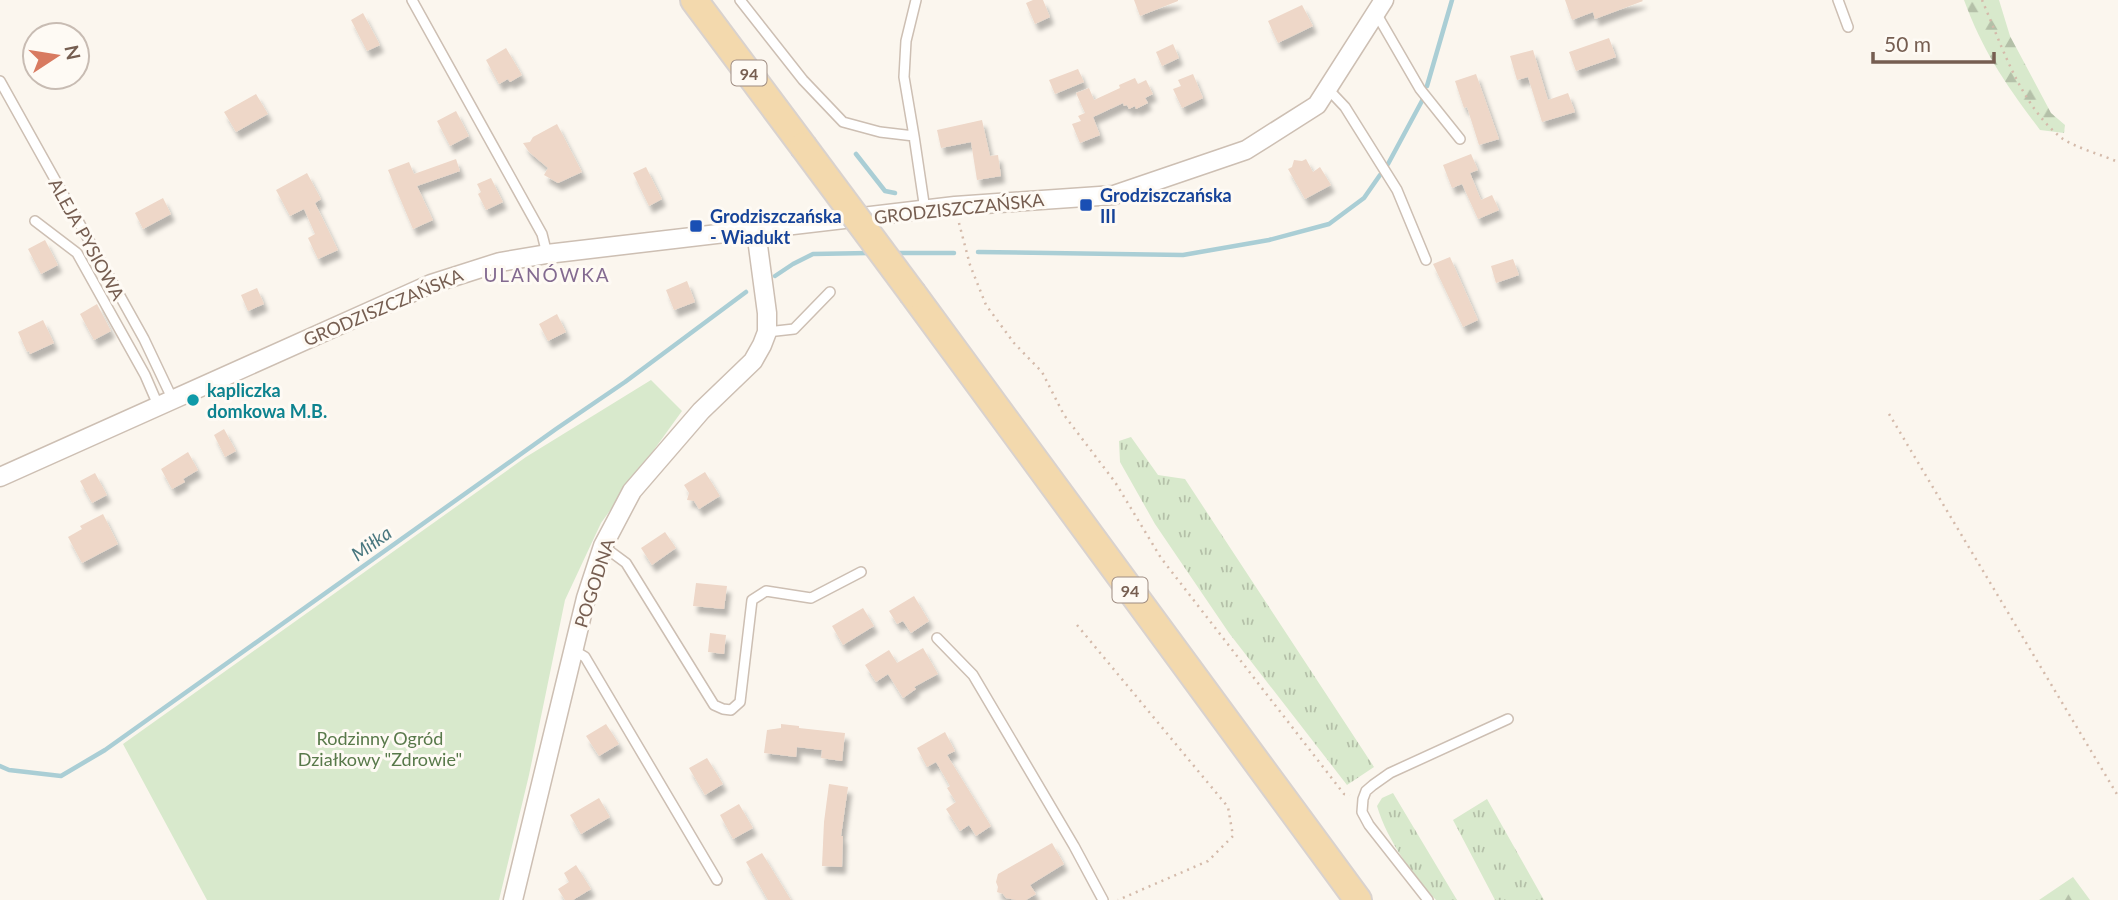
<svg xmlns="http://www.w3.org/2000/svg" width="2118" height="900" font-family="Lato,sans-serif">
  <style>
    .grass { fill: url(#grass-tufts) }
    .forest { fill: url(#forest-firs) }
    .garden { fill: #d8e9cc }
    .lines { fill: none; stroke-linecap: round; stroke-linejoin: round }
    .stream { stroke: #aaced5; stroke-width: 4.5 }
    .building { fill: #eed7c8; filter: url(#shadow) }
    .lane-casing { stroke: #cdbfb3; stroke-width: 12 }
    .street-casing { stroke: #cdbfb3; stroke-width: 21 }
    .primary-casing { stroke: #d9d2ce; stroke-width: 30 }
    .path { stroke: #d4baaa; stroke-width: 2.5; stroke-dasharray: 2 5; stroke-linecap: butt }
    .lane { stroke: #fff; stroke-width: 9 }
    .street { stroke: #fff; stroke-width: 18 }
    .primary { stroke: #f3d9ad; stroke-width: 26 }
    .primary-bridge-casing { stroke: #d9d2ce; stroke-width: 30; stroke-linecap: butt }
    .primary-bridge { stroke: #f3d9ad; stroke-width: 26 }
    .transit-dot { fill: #1a4fb4; stroke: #fefaf4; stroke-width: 2.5 }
    .culture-dot { fill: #0f9aa8; stroke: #fefaf4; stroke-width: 2.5 }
    .labels { text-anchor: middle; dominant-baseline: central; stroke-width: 6; stroke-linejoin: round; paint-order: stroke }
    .shield { fill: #fefaf4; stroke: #9f8d82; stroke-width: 2 }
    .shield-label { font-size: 16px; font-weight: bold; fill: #765e51 }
    .transit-label { font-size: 18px; font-weight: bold; fill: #164399; stroke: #fefaf4; text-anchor: start }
    .street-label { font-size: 18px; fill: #765e51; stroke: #fefaf4 }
    .culture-label { font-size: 18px; font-weight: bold; fill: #0d838f; stroke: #fefaf4; text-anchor: start }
    .park-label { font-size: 18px; fill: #58794a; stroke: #fefaf4 }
    .neighbourhood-label { font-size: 19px; letter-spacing: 2px; fill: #836a90; stroke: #fefaf4 }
    .water-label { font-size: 19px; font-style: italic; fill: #49777f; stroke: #fefaf4 }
  </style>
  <defs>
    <pattern id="grass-tufts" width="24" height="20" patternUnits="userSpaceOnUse" patternTransform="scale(1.75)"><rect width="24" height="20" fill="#d8e9cc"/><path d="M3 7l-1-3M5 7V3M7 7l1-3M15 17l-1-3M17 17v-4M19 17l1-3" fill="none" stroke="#b4c0a8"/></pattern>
    <pattern id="forest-firs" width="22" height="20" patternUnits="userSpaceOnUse" patternTransform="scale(1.75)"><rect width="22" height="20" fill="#d8e9cc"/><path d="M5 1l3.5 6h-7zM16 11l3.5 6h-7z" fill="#b4c0a8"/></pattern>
    <filter id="shadow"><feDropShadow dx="4" dy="7" stdDeviation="2" flood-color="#0004"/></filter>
  </defs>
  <rect width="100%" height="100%" fill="#fbf6ee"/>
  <path class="grass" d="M1131 437 1158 475 1185 479 1374 767 1347 785 1229 633 1155 524 1120 462 1119 441Z
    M1393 793 1457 900H1436C1411 872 1388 842 1377 806L1382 798Z
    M1487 799 1544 900H1495L1453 820Z"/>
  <path class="forest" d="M1964 0H1999L2010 36 2051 113 2065 125 2064 133 2040 130C2007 86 1983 52 1964 0Z
    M2073 877 2090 900H2039Z"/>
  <path class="garden" d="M651 380 682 411 601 523 565 600 529 775 499 900H207L123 744 526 457Z"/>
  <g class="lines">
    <path class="stream" d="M1427 86 1452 0
      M856 154 885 191 895 193
      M1388 164 1423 99
      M978 252 1183 255 1269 240 1329 224 1364 198 1380 175
      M895 253H954
      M775 276 793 264 813 254 869 253
      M0 766 9 770 61 776 105 750 556 429 625 382 746 292"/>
  </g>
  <path class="building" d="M1033 0H1043L1050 17 1035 24 1026 3Z
    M1134 0H1178V1L1140 16Z
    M1565 0H1642L1643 1 1595 19 1593 12 1572 20Z
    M1302 5 1313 26 1278 43 1268 21Z
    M363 13 380 45 367 51 351 20Z
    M1609 38 1616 57 1576 71 1569 52Z
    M1173 44 1179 58 1162 66 1156 52Z
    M506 48 522 75 510 82 508 79 499 84 486 60Z
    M1533 50 1548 100 1568 93 1575 112 1542 122 1528 77 1517 80 1510 56Z
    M1078 69 1084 82 1055 94 1049 80Z
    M1193 74 1203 98 1182 108 1173 89 1181 86 1178 80Z
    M1476 74 1499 139 1479 145 1467 107 1464 108 1455 81Z
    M1135 78 1138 84 1146 80 1153 94 1145 98 1148 103 1136 109 1135 106 1129 109 1127 105 1124 106 1123 103 1093 117 1100 135 1080 143 1072 124 1081 121 1078 116 1085 113 1076 93 1089 88 1094 100 1120 88 1119 85Z
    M256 94 268 114 236 132 224 112Z
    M456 111 469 136 450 146 437 121Z
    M982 120 990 156 998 155 1001 176 977 180 971 142 941 148 937 130Z
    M557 124 582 172 558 183 544 175 548 168 529 152 523 143 530 142 533 137Z
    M1471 154 1478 170 1470 173 1481 200 1492 195 1499 210 1478 219 1462 184 1452 188 1443 165Z
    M456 159 460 171 417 186 433 220 413 229 388 170 409 162 414 174Z
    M1306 159 1313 172 1320 167 1331 185 1305 199 1288 169 1292 167 1294 160 1302 161Z
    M646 167 662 199 649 206 633 173Z
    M307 173 321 199 315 203 338 250 318 259 308 238 315 234 304 209 290 216 276 190Z
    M491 178 503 202 486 210 478 194 481 192 477 184Z
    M163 198 171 214 143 229 135 213Z
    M45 240 58 265 41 274 28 249Z
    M1450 257 1478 320 1463 327 1433 264Z
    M1513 259 1519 275 1496 283 1491 266Z
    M687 281 695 302 674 310 666 290Z
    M257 288 264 304 248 311 241 295Z
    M97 304 111 331 94 340 80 314Z
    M557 314 566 332 548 341 539 324Z
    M43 320 54 343 30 354 29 351 27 352 18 332Z
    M224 429 236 451 225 457 214 435Z
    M188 452 198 470 183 479 185 482 172 489 161 469Z
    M705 472 720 496 699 509 694 501 687 500 689 493 684 485Z
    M95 473 107 495 92 503 80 481Z
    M103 514 118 544 82 563 68 537 82 529 80 526Z
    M665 532 676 548 652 565 641 548Z
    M696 583 727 586 724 609 693 606Z
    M914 596 929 621 911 633 903 621 897 624 889 611Z
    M863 608 874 626 843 645 832 626Z
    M710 633 726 635 724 654 708 652Z
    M923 648 938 674 914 687 916 689 903 698 888 674 876 682 865 665 889 650 897 663Z
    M606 724 619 744 599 756 586 736Z
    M781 724 799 726V728L845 733 842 761 821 758 822 750 797 747 796 757 764 753 767 730 781 728Z
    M945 732 955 751 947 755 991 826 976 836 969 825 960 831 946 809 956 802 947 788 950 786 936 762 927 767 917 748Z
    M707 758 723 784 705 795 689 768Z
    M829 784 848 787 841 836H843L842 867 822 866 824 822Z
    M599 798 610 817 581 834 570 815Z
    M739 804 753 828 733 839 720 815Z
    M1052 843 1064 864 1030 885 1036 894 1026 900H1016L1006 898 1003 894 997 892 998 887 996 882 998 874Z
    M762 853 791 900H768L746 862Z
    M576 865 591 889 573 900H565L558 889 569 882 564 873Z"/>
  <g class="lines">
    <defs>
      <path id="lane" d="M412 0 542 234 547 254
        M740 0 803 80 843 122 880 132 914 136 904 77 906 41 916 0
        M1838 0 1848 27
        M1376 13 1420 89 1460 139
        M0 81 144 339 172 398
        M1327 88 1345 107 1397 190 1426 260
        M914 136 925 210
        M35 221 77 253 145 375 158 405
        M767 332 794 329 830 292
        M603 546 626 563 714 705 723 709 731 710 740 702 752 600 766 591 811 598 861 572
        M937 638 973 675 1074 846 1103 900
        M573 650 585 657 717 880
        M1428 900 1369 825 1362 812 1363 799 1366 791 1373 785 1390 773 1508 719"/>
      <path id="street" d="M0 477 431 284 500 262 547 254 955 206 1114 195 1246 150 1317 105 1384 0
        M513 900 586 598 603 546 632 491 701 411 753 361 762 345 767 332V313L756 231"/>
      <path id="primary" d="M694 0 803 146
        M913 294 1358 900"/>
    </defs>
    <use href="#lane" class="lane-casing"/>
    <use href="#street" class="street-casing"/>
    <use href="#primary" class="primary-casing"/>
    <path class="path" d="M1982 0C2002 46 2021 107 2063 139 2077 148 2102 155 2118 162
      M959 223 970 265 986 305 1014 343 1042 372 1064 415 1115 482 1161 558 1344 794 1350 795
      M1889 414 2118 796
      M1077 625 1228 807 1233 836 1208 861 1118 900"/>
    <use href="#lane" class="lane"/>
    <use href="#street" class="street"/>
    <use href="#primary" class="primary"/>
    <defs>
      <path id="primary-bridge" d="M803 146 913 294"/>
    </defs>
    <use href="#primary-bridge" class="primary-bridge-casing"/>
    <use href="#primary-bridge" class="primary-bridge"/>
  </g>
  <g class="transit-dot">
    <rect x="1079" y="198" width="14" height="14" rx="3.5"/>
    <rect x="689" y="219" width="14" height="14" rx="3.5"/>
  </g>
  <circle class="culture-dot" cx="193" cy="400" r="7"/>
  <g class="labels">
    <g class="shield">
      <rect x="731.5" y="60.5" width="35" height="25" rx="5"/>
      <rect x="1112.5" y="577.5" width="35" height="25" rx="5"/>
    </g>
    <g class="shield-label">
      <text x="749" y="73">94</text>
      <text x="1130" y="590">94</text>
    </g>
    <g class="transit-label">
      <text x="1100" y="195">Grodziszczańska<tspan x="1100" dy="21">III</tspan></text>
      <text x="710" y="216">Grodziszczańska<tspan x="710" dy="21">- Wiadukt</tspan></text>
    </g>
    <g class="street-label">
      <text transform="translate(959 208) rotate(-6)">GRODZISZCZAŃSKA</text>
      <text transform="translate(87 239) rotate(61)">ALEJA PYSIOWA</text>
      <text transform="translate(383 307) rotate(-23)">GRODZISZCZAŃSKA</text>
      <text transform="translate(594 583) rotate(-72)">POGODNA</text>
    </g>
    <g class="culture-label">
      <text x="207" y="390">kapliczka<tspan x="207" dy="21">domkowa M.B.</tspan></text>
    </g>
    <g class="park-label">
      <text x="380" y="738">Rodzinny Ogród<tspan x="380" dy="21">Działkowy "Zdrowie"</tspan></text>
    </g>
    <g class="neighbourhood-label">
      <text x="547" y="274">ULANÓWKA</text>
    </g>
    <g class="water-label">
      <text transform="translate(371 543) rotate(-36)">Miłka</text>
    </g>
  </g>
  <g transform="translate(56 56) rotate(78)"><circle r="33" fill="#fefaf4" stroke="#c8bcb3" stroke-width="2"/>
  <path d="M0-5L12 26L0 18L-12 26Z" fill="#d87a60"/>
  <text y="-10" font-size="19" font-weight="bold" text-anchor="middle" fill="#765e51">N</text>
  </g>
  <path d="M1873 52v10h121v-10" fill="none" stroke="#765e51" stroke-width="3.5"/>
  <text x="1884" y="52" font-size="21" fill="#765e51" stroke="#fefaf4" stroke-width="5" paint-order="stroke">50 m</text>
</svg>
